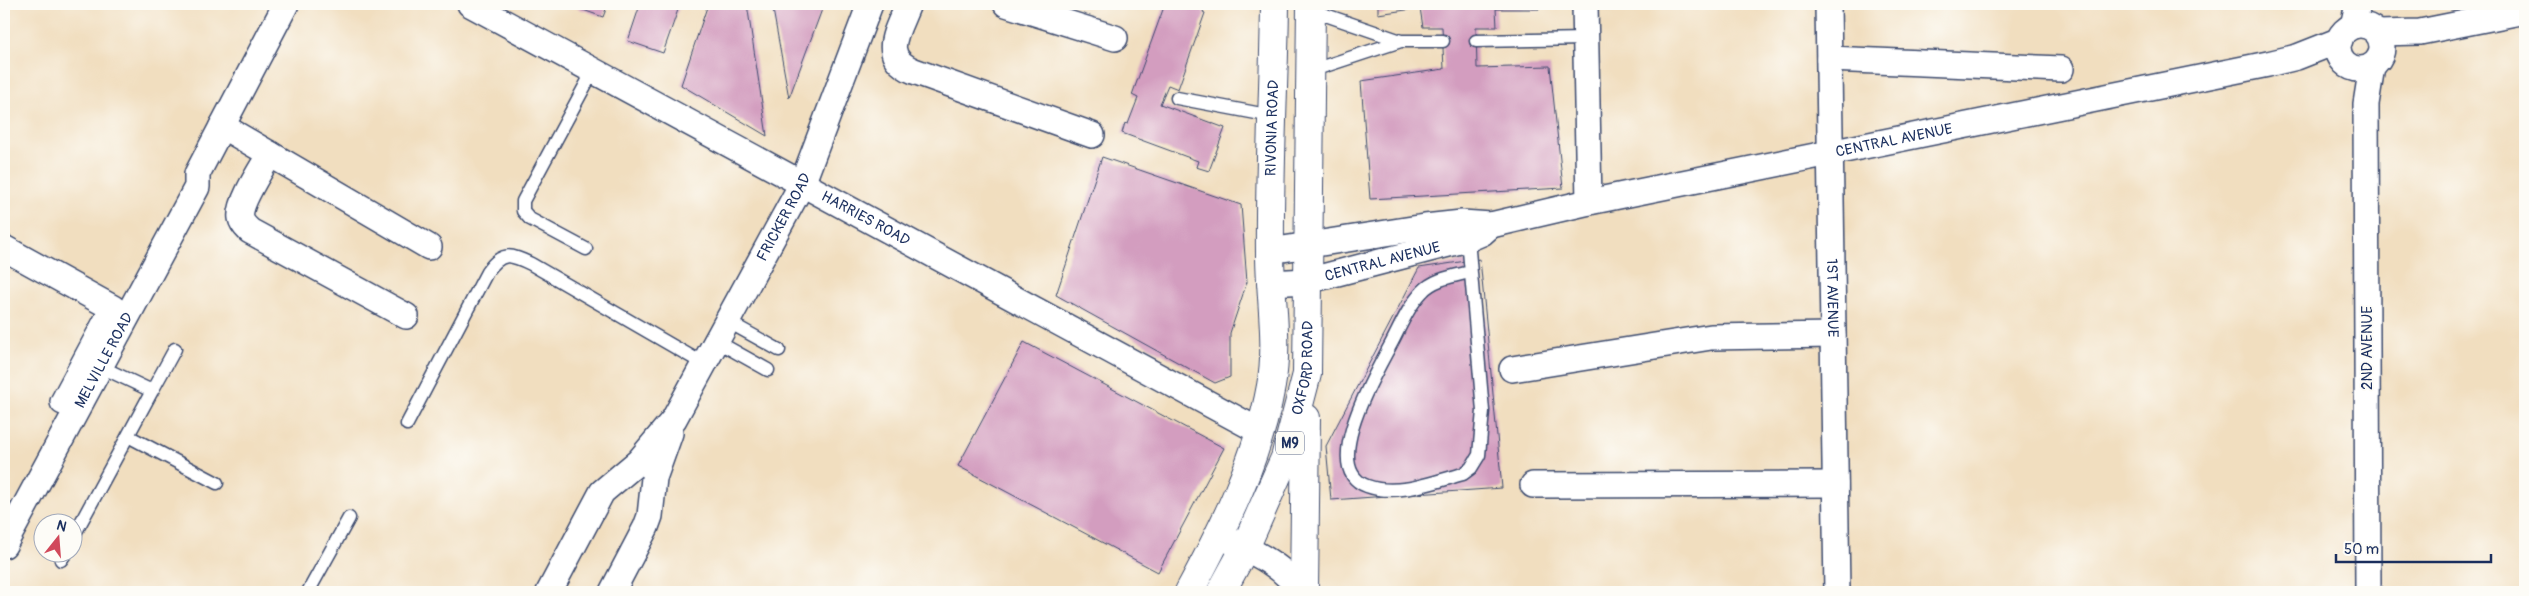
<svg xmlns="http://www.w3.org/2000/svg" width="2529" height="596" font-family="Pangolin,sans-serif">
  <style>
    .building { fill: #d39dbf }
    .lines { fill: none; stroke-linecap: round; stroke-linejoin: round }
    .lane-casing { stroke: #3b496d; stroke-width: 15 }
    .street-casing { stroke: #3b496d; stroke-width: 28 }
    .primary-casing { stroke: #3b496d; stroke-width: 30 }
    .lane { stroke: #fff; stroke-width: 12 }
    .street { stroke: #fff; stroke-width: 25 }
    .primary { stroke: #fff; stroke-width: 28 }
    .labels { text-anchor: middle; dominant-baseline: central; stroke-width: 4; stroke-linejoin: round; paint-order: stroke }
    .shield { fill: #fdfcf7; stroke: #5f6c8c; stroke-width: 1 }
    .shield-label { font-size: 14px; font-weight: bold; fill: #1b2f5e }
    .street-label { font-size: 15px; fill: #1b2f5e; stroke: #fdfcf7 }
  </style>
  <rect width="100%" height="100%" fill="#fdfcf7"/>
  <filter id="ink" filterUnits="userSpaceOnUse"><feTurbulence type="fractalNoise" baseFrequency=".02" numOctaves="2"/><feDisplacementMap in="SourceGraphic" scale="10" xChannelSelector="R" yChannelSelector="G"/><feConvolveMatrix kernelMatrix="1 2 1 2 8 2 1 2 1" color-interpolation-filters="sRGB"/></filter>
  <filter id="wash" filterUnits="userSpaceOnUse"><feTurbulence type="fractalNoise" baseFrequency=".0096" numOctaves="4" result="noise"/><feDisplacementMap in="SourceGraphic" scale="20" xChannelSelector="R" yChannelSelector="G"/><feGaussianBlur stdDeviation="1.12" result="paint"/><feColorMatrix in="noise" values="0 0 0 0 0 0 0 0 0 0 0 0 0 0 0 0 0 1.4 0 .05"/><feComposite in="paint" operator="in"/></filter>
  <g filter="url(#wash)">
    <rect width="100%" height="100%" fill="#f1debf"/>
    <g id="blocks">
      <path class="building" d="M566 4H608L603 17Z
        M634 4H680L663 53 628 41 639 8 634 6Z
        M708 4H747L767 136 681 85Z
        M772 4H824L789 98Z
        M1165 4H1206L1203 12 1205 13 1178 89 1168 85 1160 104 1225 128 1209 171 1196 167 1198 161 1122 133 1125 123 1128 124 1138 98 1132 95Z
        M1378 4H1539V9H1496L1497 27H1476L1477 68 1550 66 1563 188 1370 199 1361 81 1444 69 1442 27H1423L1420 8 1378 14Z
        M1102 157 1241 205 1247 282 1230 333V377L1215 383 1056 295Z
        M1480 259 1502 488 1331 500 1326 446 1419 268Z
        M1024 342 1224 448 1158 572 958 466Z"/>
    </g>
  </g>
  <g filter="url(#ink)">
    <use href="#blocks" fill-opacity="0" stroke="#3b496d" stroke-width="1"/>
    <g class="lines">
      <defs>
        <path id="lane" d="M1311 10 1401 41
          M1476 41 1586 39
          M1310 71 1401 41H1443
          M1177 98 1272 116
          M1468 239 1483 411 1479 455 1471 468 1463 474C1433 482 1397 497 1367 486 1318 469 1377 371 1391 344 1400 327 1408 307 1422 292 1433 279 1454 276 1470 272
          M586 249 530 219 523 211V201L593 71
          M727 321 779 350
          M716 341 768 370
          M152 391 175 349
          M407 424 487 272C502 251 510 254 531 264L704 364
          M128 436 217 483
          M72 539 152 391 97 365
          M61 560 65 554
          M308 592 349 518"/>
        <g id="street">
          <path id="s1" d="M470 4 1261 432"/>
          <path d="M908 4C898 31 878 56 914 71L1092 135"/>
          <path d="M1006 4 1115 38"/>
          <path d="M1585 4 1589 202"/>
          <path id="s2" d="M1828 4 1837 592"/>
          <circle cx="2360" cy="47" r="22"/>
          <path d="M2353 26 2358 4"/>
          <path d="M2378 33 2420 32 2525 11"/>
          <path d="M1829 59 2061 69"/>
          <path d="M222 126 429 247"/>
          <path d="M270 154C262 168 238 204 241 218 242 224 246 227 250 231L406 316"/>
          <path d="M4 248 113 308"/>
          <path id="s3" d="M1270 251 1425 227 1462 223 1491 225 1589 202 2268 64 2297 57 2340 40"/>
          <path id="s4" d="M1270 283 1307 281 1468 239 1482 233 1491 225"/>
          <path d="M1512 369 1711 337 1833 335"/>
          <path d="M63 402 109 316"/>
          <path d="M1533 485 1835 484"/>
          <path d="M1220 536C1247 549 1285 565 1300 592"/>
          <path id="s5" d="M4 545 197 187V174L286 4"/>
          <path id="s6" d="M549 592 602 492 639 461 674 419 802 184 870 4"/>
          <path d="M612 592 646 527 650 516 654 478 670 433"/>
          <path d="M2368 592 2366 104 2372 66"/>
        </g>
        <g id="primary">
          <path id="s7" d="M1189 592C1224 527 1258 459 1271 386 1279 343 1270 297 1270 253 1269 170 1274 87 1275 4"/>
          <path id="s8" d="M1221 592 1245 548 1285 458 1307 374 1311 4"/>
          <path d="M1304 592 1306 418"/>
        </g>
      </defs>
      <use href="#lane" class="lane-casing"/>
      <use href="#street" class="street-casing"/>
      <use href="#primary" class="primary-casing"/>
      <use href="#lane" class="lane"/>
      <use href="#street" class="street"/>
      <use href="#primary" class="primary"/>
    </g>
  </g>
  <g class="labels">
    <rect class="shield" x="1276" y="431.5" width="28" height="23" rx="4"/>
    <g class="shield-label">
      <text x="1290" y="443">M9</text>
    </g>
    <g class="street-label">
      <text stroke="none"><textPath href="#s7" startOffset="481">RIVONIA ROAD</textPath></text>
      <text stroke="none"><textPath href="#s3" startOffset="635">CENTRAL AVENUE</textPath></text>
      <text stroke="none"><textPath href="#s6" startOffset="446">FRICKER ROAD</textPath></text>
      <text stroke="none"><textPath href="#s1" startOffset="450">HARRIES ROAD</textPath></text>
      <text stroke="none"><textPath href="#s4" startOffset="115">CENTRAL AVENUE</textPath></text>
      <text stroke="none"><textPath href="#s2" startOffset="294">1ST AVENUE</textPath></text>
      <text transform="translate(2367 348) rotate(-90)">2ND AVENUE</text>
      <text stroke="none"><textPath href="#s5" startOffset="210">MELVILLE ROAD</textPath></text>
      <text stroke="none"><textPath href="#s8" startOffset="241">OXFORD ROAD</textPath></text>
    </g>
  </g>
  <rect width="2529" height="596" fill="none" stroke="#fdfcf7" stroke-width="20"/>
  <g transform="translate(58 538) rotate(17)"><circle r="24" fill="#fdfcf7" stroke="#a3aaba"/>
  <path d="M0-4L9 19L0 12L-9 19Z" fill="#d1495b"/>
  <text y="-8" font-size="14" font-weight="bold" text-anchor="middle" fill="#1b2f5e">N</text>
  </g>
  <path d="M2336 554v8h155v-8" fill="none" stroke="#1b2f5e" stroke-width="2.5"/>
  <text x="2344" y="554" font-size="15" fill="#1b2f5e" stroke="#fdfcf7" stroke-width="4" paint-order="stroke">50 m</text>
</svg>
